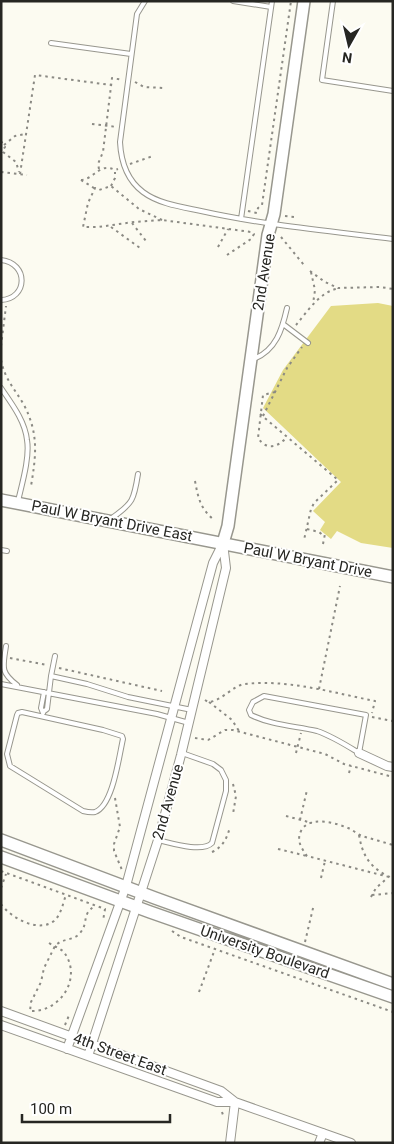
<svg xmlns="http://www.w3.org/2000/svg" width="394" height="1144" font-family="Roboto,sans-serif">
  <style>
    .green { fill: #e3db85 }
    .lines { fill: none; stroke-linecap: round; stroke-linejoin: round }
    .lane-casing { stroke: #98978e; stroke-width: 6 }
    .street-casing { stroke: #98978e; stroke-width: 10 }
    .secondary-casing { stroke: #98978e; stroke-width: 14 }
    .path { stroke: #8b8a84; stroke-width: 2; stroke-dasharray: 2.5 4; stroke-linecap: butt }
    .lane { stroke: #fff; stroke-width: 4 }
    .street { stroke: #fff; stroke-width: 8 }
    .secondary { stroke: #fff; stroke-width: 11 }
    .labels { text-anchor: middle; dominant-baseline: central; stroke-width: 4; stroke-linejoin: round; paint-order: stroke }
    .street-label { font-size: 15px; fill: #262622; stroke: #fff }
  </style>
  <rect width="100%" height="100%" fill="#fcfbf1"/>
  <path class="green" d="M378 303 393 306V548L361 543 337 531 331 539 320 530 325 522 313 511 341 482 263 408 283 370 331 306Z"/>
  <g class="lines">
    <defs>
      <path id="lane" d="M145 1 137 14 120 142C121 162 127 180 143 192 159 204 182 207 201 211 264 225 329 231 393 239
        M233 1 271 7
        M333 1 322 80 393 91
        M51 43 131 54
        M241 219 272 1
        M1 260C29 263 28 299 1 300
        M283 324 308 343
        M254 359C276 350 282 330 287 308
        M1 388C12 404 25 421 27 440 30 457 22 484 18 501
        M112 518C133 503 134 500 138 474
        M1 550 7 551
        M6 646C3 667 0 672 17 685
        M55 656 51 676 87 684 128 697 192 710
        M1 684 157 714 189 723
        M264 696 366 715 359 753C346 745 332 736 317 731 295 726 271 725 251 715L249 710 253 702Z
        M22 712 103 730 122 736 123 739C119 756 113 806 95 812 91 813 87 812 83 811L10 766 7 754 17 715 18 713Z
        M43 712 47 709 51 676
        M43 713 41 708 44 692
        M158 840C171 843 202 853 212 843L226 791V780L221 770 213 764 182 753"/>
      <path id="street" d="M359 753 387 766 393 767
        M1 1011 221 1091 235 1102 351 1143
        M1 1025 217 1102H235
        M67 1049 126 886 213 563 223 543
        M88 1056 158 840 181 755 226 568 223 543
        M230 1143 235 1102
        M319 1143 323 1133"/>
      <path id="secondary" d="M1 500 393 577
        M223 543 228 526 268 235 274 214 304 1
        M1 840 155 898 393 984
        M1 857 150 912 393 997"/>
    </defs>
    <use href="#lane" class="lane-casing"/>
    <use href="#street" class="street-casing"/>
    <use href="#secondary" class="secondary-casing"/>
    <path class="path" d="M135 82 144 87 164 88
      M92 124 117 127
      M1 141 5 147 1 153
      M4 145 15 136 25 134
      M3 152 16 162 19 172
      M130 164 153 156
      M99 169 98 164 103 152 112 78 123 80
      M1 172 27 175
      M20 174 35 75 111 85
      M81 180C95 179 99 162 115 170L118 169
      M81 180 94 188
      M111 186 115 178V172
      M248 211 257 213 258 208 262 205 291 1
      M285 216 295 217
      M162 220 139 209 111 186 99 190 95 188 88 203 83 227H98L134 222 162 220 251 232 254 234 251 239 227 255
      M132 223 146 241
      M111 227 140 248
      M281 237 304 265
      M218 247 228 229
      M310 271 325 282 338 288 380 287 393 289
      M311 272 315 290 313 304
      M296 325C307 312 319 293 336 289
      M1 346 6 306
      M1 360C5 380 15 389 24 405 39 434 36 456 31 486
      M275 392 263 395 258 438C267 451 278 447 287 437
      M260 414 338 480 314 503 311 509 304 540
      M263 416 287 368 302 347
      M195 481C198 497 200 508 213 519
      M307 529 319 532 324 536
      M323 544 325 534
      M10 658 47 665
      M59 668 162 691
      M319 689 340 586
      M205 700 208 702C221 702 233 685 245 684 288 679 334 693 375 701L372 713
      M209 702 232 720 239 731
      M372 717 393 721
      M195 738 208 740 225 730H233L325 754 344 764 393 777
      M296 753 301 733
      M349 773 351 766
      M233 784 236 796 233 814
      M115 798 120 827 114 844V851L122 870
      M286 816 312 823
      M300 820 307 790
      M359 835C362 853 368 865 384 874
      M278 849 307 856
      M212 852C223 847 227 838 230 827
      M1 871 105 909 103 921
      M389 877 307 856C302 849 296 841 301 831 309 815 336 823 348 828 353 830 357 834 362 836 372 839 383 842 393 845
      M321 878 325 861
      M1 888 6 874
      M372 895 393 893
      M371 897 376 888 393 873
      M1 904C11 918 38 933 54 921 61 915 63 903 66 895
      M172 931 181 937 393 1012
      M305 942 314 904
      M49 943C54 946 59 948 63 951 84 977 60 1013 30 1011L31 1002 41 982 44 968 55 946C62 938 74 941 80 933 89 923 81 914 95 906
      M199 992 215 949
      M65 1025 70 1013
      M222 1112 224 1118"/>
    <use href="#lane" class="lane"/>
    <use href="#street" class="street"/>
    <use href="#secondary" class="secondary"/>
  </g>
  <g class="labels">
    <g class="street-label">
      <text transform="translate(264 272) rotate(-81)">2nd Avenue</text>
      <text transform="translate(112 521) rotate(11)">Paul W Bryant Drive East</text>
      <text transform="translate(308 560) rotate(11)">Paul W Bryant Drive</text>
      <text transform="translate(168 802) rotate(-74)">2nd Avenue</text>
      <text transform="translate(265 952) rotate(19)">University Boulevard</text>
      <text transform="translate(120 1054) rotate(20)">4th Street East</text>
    </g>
  </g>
  <rect width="394" height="1144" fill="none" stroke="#262622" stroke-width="5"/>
  <g transform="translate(349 45) rotate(188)" stroke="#ffffff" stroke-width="4" paint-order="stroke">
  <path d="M0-4L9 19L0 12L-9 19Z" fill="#262622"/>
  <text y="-8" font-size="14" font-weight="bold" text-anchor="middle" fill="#262622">N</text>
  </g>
  <path d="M22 1114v8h148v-8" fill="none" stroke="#262622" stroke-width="2.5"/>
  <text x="30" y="1114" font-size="15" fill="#262622" stroke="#ffffff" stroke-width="4" paint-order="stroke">100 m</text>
</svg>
